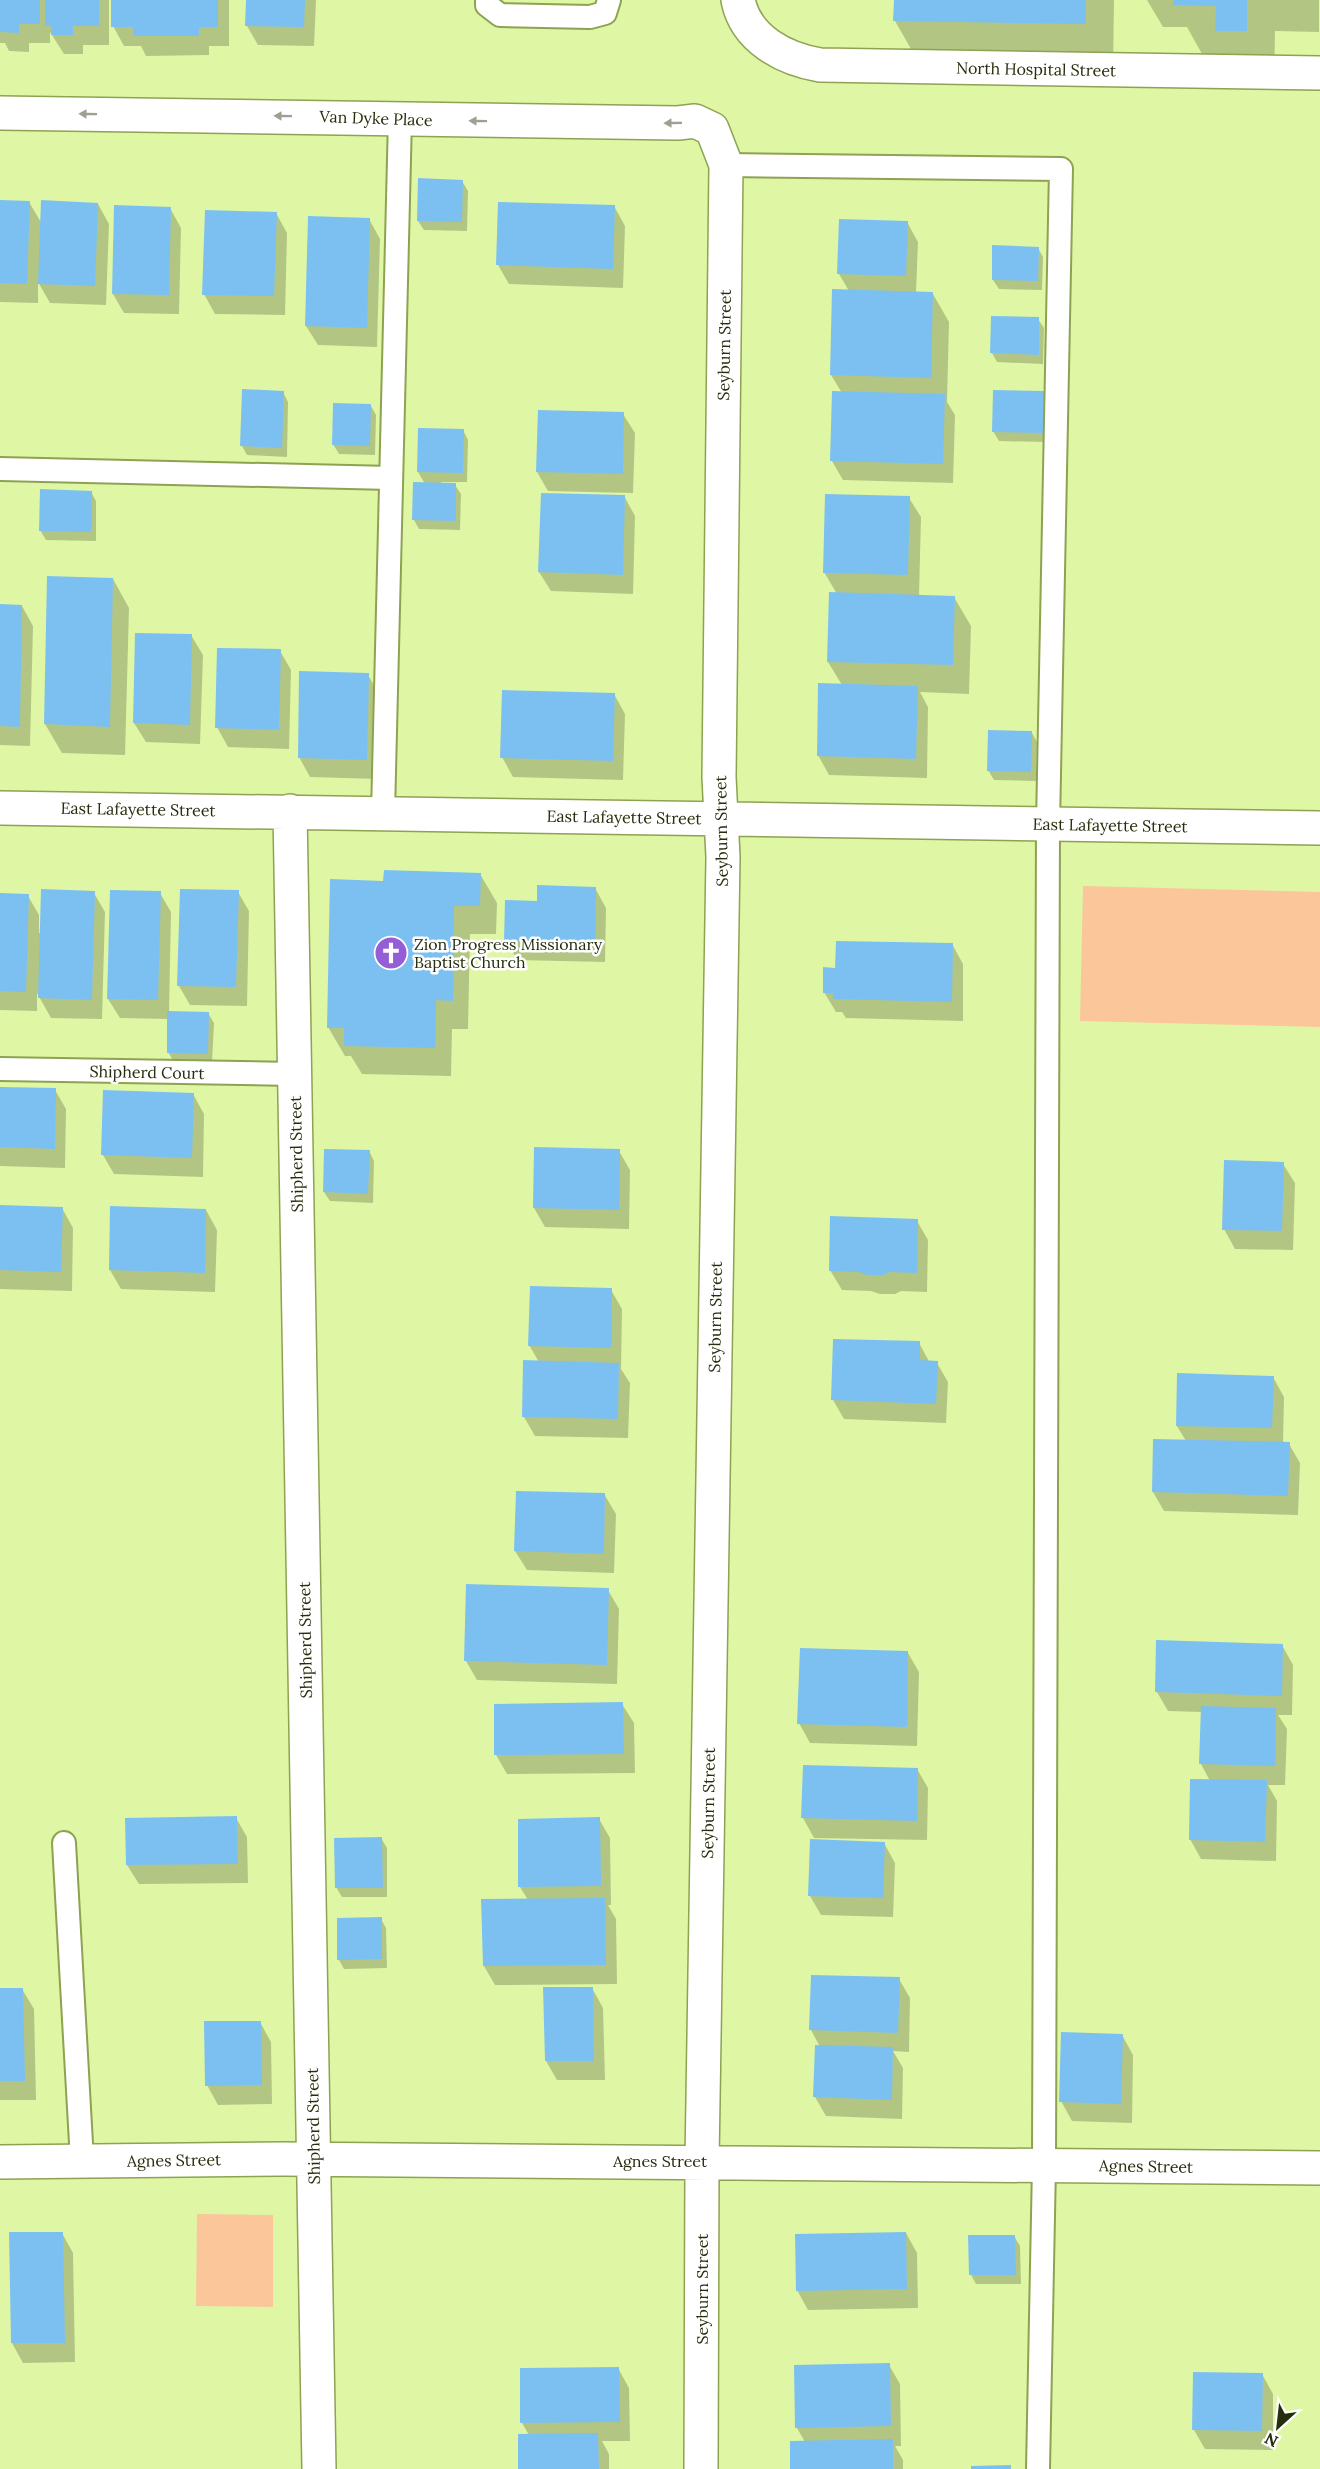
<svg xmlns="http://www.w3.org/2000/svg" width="1320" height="2469" font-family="Lora,serif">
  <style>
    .green { fill: #fac69a }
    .shadow { fill: #0003 }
    .building { fill: #7cc0f2 }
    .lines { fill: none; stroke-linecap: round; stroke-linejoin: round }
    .service-casing { stroke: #8da252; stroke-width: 26 }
    .minor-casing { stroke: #8da252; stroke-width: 36 }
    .service { stroke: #fff; stroke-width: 22 }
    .minor { stroke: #fff; stroke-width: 33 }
    .oneway { fill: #9da192 }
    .labels { text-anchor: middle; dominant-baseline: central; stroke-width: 5; stroke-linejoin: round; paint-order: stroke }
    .street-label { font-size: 16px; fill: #252e0c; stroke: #fff }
    .poi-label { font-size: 16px; fill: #252e0c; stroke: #fff; text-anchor: start }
  </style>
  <rect width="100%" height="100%" fill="#dff7a4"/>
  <path class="green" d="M1083 886 1320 892V1027L1080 1021Z
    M197 2214 273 2215V2307L196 2306Z"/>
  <path class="shadow" d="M0 0H109V45H83V54H64L50 32V43H29V52L9 51 5 43H0Z
    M113 0H229V46H209V55L146 56 141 46H124L113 26Z
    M247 0H316L314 46 258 45 247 26Z
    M895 0H1114L1113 72 923 70 895 21Z
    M1147 0H1319V32L1275 31 1274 79H1245L1230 54H1202L1187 27H1163Z
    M462 181 468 191 467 231 424 230 418 221Z
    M0 201 29 202 42 224 98 204 109 224 106 305 50 303 38 282V303L0 302Z
    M614 206 625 226 623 288 509 284 498 265Z
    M170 208 181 228 179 314 124 313 113 294Z
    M276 213 287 233 285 315 215 314 204 294Z
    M369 219 380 239 377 347 318 345 306 326Z
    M841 220 907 222 918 242 916 293 933 294 949 322 947 402 955 415 953 483 843 480 832 461 842 393 831 375 849 291 839 274Z
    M1038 248 1043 257 1042 290 999 289 993 280Z
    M1038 319 1044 328 1043 364 997 362 992 353Z
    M283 392 288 402 287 457 247 455 242 446Z
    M1043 392 1048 402 1047 442 999 441 993 431Z
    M371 406 376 415 375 455 339 454 333 444Z
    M623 414 635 433 633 493 548 491 537 472Z
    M463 430 468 440 467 482H441V484L455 485 461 494 460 530 419 529 414 520 425 484 418 472Z
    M91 492 96 501V541L46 540 40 530Z
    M624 496 635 516 633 594 551 591 539 572Z
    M909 498 921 517 919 596 954 597 971 626 969 694 920 692 928 707 927 778 829 775 818 755 842 685 828 662 837 594 824 572Z
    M49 577 113 579 129 608 125 755 62 753 45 724Z
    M0 606H22L33 626 30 746 0 745Z
    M191 635 203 655 200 744 146 742 134 723Z
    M280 651 291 670 289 749 228 747 217 727Z
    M368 675 379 694 378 779 310 777 299 757Z
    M614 694 625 714 623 780 513 777 502 757Z
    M1032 733 1037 742 1036 781 994 780 988 770Z
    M480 874 497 903 496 934H470L468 1029H452L451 1076 362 1074 351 1056H345L328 1027 385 882Z
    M595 888 606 908 605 962 517 960 506 940 538 903Z
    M238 892 249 911 247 1006 190 1005 179 986Z
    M94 893 105 912 102 1019 51 1018 37 993V1011L0 1010V895L28 896 39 915V933H42Z
    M160 893 171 912 169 1012 208 1013 214 1023 212 1063 174 1062 168 1052 169 1019 120 1018 108 999Z
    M952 944 963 964V1021L846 1018 842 1012H836L824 992Z
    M0 1088 55 1090 66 1109 65 1168 0 1166Z
    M193 1094 204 1114 203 1177 114 1174 103 1155Z
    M369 1151 374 1161 373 1203 330 1201 324 1192Z
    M619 1151 630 1170 629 1229 545 1227 534 1208Z
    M1283 1164 1295 1183 1293 1250 1235 1249 1224 1229Z
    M0 1207 62 1208 73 1228 72 1291 0 1289Z
    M206 1210 217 1230 215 1292 121 1289 110 1270Z
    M917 1221 928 1240 927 1292 901 1291 895 1294H880L871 1291 842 1290 830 1270Z
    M611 1290 622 1309 621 1369 630 1383 628 1438 535 1436 524 1417 539 1362 529 1345Z
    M919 1343 930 1363H937L948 1382 946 1423 844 1419 833 1400Z
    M1273 1377 1284 1397 1283 1444H1289L1300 1463 1298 1515 1164 1511 1153 1492 1186 1441 1177 1426Z
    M604 1494 616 1514 614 1573 527 1570 515 1551Z
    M608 1590 619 1609 617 1684 477 1680 466 1661Z
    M1282 1645 1293 1665 1292 1715H1278L1287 1729 1285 1785H1268L1277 1801 1276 1861 1201 1859 1190 1839 1210 1781 1201 1764 1202 1712 1168 1711 1157 1692Z
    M908 1653 919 1672 917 1746 810 1743 799 1723Z
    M622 1704 634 1723 635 1773 507 1774 496 1755 495 1705Z
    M804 1766 917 1769 928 1788 927 1840 814 1838 803 1818Z
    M236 1818 247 1837 248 1883 139 1884 127 1865V1819Z
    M599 1819 610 1838 611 1905H608L616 1919 617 1984 495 1985 484 1966 483 1901 528 1900 520 1887Z
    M381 1838 387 1848V1897H342L336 1887Z
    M884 1843 895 1863 893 1917 821 1915 810 1896Z
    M338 1919H381L386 1928 387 1968 344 1969 339 1960Z
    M899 1979 910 1998 909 2052 893 2051 903 2068 902 2119 826 2116 815 2097 820 2047 811 2030Z
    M592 1988 603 2008 605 2080H557L546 2061Z
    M22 1989 34 2009 36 2100H0V1990Z
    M260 2022 271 2042 272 2104 218 2105 207 2085Z
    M1122 2035 1133 2055 1132 2123 1072 2121 1061 2101Z
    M62 2233 73 2253 75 2362 23 2363 12 2343 11 2234Z
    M906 2233 917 2253 918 2308 808 2310 797 2290Z
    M1014 2236 1020 2246 1021 2284H976L971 2275Z
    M889 2365 900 2384 901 2446H895L903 2460V2469H792L805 2442 797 2428Z
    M618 2368 629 2388 630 2441H602L609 2454V2469H520L529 2435 522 2423Z
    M1262 2374 1273 2394V2450L1205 2449 1194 2430Z"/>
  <path class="building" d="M0 0H40V24H19V33L0 32Z
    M45 0H99V26H73V35H51V26H45Z
    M111 0H218V27H199V36H133V27H111Z
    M246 0H305L304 27 245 26Z
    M894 0H1086V24L893 21Z
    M1173 0H1247V31H1215L1216 6 1173 5Z
    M418 178 463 180 462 222 417 221Z
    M0 200 30 201 27 284 0 283Z
    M41 200 98 203 95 286 38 284Z
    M498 202 615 205 613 269 496 265Z
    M114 205 171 207 169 295 112 294Z
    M205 210 277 212 274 296 202 295Z
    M308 216 370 218 367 328 305 326Z
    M839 219 908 221 906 276 837 274Z
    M992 245 1039 247 1038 281 992 280Z
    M832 289 933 292 931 378 830 375Z
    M991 316 1039 317V355L990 353Z
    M242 389 284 391 282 448 240 446Z
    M993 390 1044 391 1043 433 992 432Z
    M832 391 945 394 943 464 830 461Z
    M333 403 371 404 370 446 332 445Z
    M538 410 624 412 623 474 536 472Z
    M418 428 464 429 463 473 417 472Z
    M413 482 456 483V521L412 520Z
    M40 489 92 491 91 532 39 531Z
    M541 493 625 495 623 575 538 572Z
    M825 494 910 496 908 575 823 573Z
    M47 576 113 578 110 727 44 724Z
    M829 592 955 596 953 665 827 662Z
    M0 604 22 605 20 727 0 726Z
    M135 633 192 634 190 725 133 723Z
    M217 648 281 649 279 730 215 728Z
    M299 671 369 673 367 760 298 758Z
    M818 683 918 686 916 759 817 756Z
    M502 690 615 693 613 761 500 758Z
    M988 730 1032 731 1031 772 987 771Z
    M384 870 481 873 480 906H454L453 1001 436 1000 435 1048 344 1046V1028H327L330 879 383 881Z
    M537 885 596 887 595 943 504 941 505 900 537 901Z
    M41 889 95 891 92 1000 38 998Z
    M180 889 239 890 236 987 177 986Z
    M110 890 161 891 158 1000 107 999Z
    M0 893 29 894 26 992 0 991Z
    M836 941 953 943 952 1002 833 999V993H823V967L835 968Z
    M167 1011 209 1012 208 1054 167 1053Z
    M0 1087 56 1088 55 1149 0 1147Z
    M103 1090 194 1093 192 1158 101 1155Z
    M534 1147 620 1149 619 1210 533 1208Z
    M324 1149 370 1150 368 1194 323 1192Z
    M1224 1160 1284 1162 1282 1231 1222 1230Z
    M0 1205 63 1207 61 1272 0 1270Z
    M110 1206 206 1209 205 1273 109 1270Z
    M830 1216 918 1219 917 1273 890 1272 883 1275H867L859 1272 829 1271Z
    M530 1286 612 1288 611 1348 528 1346Z
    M833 1339 920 1341V1360L938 1361 936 1404 831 1400Z
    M523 1360 619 1363 618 1419 522 1417Z
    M1177 1373 1274 1376 1272 1428 1176 1426Z
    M1153 1439 1290 1442 1288 1496 1152 1492Z
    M516 1491 605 1493 604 1554 514 1551Z
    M466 1584 609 1588 607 1665 464 1661Z
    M1156 1640 1283 1644 1282 1696 1155 1692Z
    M800 1648 908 1651 907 1727 797 1724Z
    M623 1702 624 1754 494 1755V1704Z
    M1201 1706 1276 1708 1275 1766 1199 1764Z
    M803 1765 918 1768 917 1821 801 1818Z
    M1190 1779 1267 1780 1265 1842 1189 1840Z
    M237 1816 238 1864 126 1865 125 1818Z
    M600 1817 601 1886 518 1887V1819Z
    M382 1837 383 1888H335L334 1838Z
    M810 1839 885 1842 883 1898 808 1896Z
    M605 1898 606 1965 483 1966 481 1899Z
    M382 1917V1959L337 1960V1918Z
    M811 1975 900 1977 898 2033 809 2030Z
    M543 1987H593L594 2061H545Z
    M0 1988H23L25 2081H0Z
    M204 2021H261L262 2085 205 2086Z
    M1061 2032 1123 2034 1121 2104 1059 2102Z
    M815 2045 893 2047 892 2100 813 2097Z
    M9 2232H63L65 2343H11Z
    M906 2232 907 2289 796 2291 795 2234Z
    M968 2235H1015L1016 2275H969Z
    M890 2363 891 2426 795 2428 794 2365Z
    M619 2367 620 2422 520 2423V2368Z
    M1193 2372 1263 2373 1262 2431 1192 2430Z
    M598 2433 599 2469H518V2434Z
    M893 2439V2469H790V2441Z
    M1011 2465V2469H971V2466Z"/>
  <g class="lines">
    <defs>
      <path id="service" d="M487 0V5L500 15 590 17 605 13 609 0
        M726 165 1061 169 1048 824 1044 2165 1038 2469
        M0 469 391 478
        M383 813 400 118
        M0 1069 295 1074
        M64 1843 82 2161"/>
      <path id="minor" d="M738 0C746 40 785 59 820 65L1320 73
        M0 113 678 123 695 121 712 129 726 165 719 777 723 857 702 2161 701 2469
        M0 808 1320 828
        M290 811 319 2469
        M0 2162 282 2159 1320 2168"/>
    </defs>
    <use href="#service" class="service-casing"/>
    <use href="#minor" class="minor-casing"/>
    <use href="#service" class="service"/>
    <use href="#minor" class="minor"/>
  </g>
  <defs><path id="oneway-solid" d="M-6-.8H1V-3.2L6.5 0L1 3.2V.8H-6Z" transform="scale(1.5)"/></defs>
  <g class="oneway">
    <use href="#oneway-solid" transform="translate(88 114) rotate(-179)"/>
    <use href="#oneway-solid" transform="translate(283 116) rotate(-179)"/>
    <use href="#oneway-solid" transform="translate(478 121) rotate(-179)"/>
    <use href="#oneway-solid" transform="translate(673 123) rotate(179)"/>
  </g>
  <defs>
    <symbol id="church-disc" viewBox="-11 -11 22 22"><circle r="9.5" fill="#935ed6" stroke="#fff"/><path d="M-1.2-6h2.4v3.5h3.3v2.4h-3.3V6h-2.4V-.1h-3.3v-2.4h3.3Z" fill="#fff"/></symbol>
  </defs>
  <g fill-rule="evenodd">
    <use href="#church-disc" x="372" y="934" width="38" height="38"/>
  </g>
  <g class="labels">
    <g class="street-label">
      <text transform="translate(1036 69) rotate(1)">North Hospital Street</text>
      <text transform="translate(376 118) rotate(2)">Van Dyke Place</text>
      <text transform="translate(724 345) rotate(-89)">Seyburn Street</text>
      <text transform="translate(138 809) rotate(1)">East Lafayette Street</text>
      <text transform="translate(624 817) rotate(1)">East Lafayette Street</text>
      <text transform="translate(1110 825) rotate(1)">East Lafayette Street</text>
      <text transform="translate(721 831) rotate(-91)">Seyburn Street</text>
      <text transform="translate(147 1072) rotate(1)">Shipherd Court</text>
      <text transform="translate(296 1154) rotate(-91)">Shipherd Street</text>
      <text transform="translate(715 1317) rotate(-89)">Seyburn Street</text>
      <text transform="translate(305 1640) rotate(-91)">Shipherd Street</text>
      <text transform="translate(708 1803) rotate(-89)">Seyburn Street</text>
      <text transform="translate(313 2126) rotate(-91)">Shipherd Street</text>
      <text transform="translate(174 2160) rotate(-1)">Agnes Street</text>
      <text x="660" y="2161">Agnes Street</text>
      <text transform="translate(1146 2166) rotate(1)">Agnes Street</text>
      <text transform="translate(702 2289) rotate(-90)">Seyburn Street</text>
    </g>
    <g class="poi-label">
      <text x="414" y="944">Zion Progress Missionary<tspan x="414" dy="18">Baptist Church</tspan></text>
    </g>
  </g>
  <g transform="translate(1278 2427) rotate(207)" stroke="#ffffff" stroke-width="4.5" paint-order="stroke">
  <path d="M0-4.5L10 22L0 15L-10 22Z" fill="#252e0c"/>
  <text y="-9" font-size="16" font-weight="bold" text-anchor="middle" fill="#252e0c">N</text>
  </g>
</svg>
